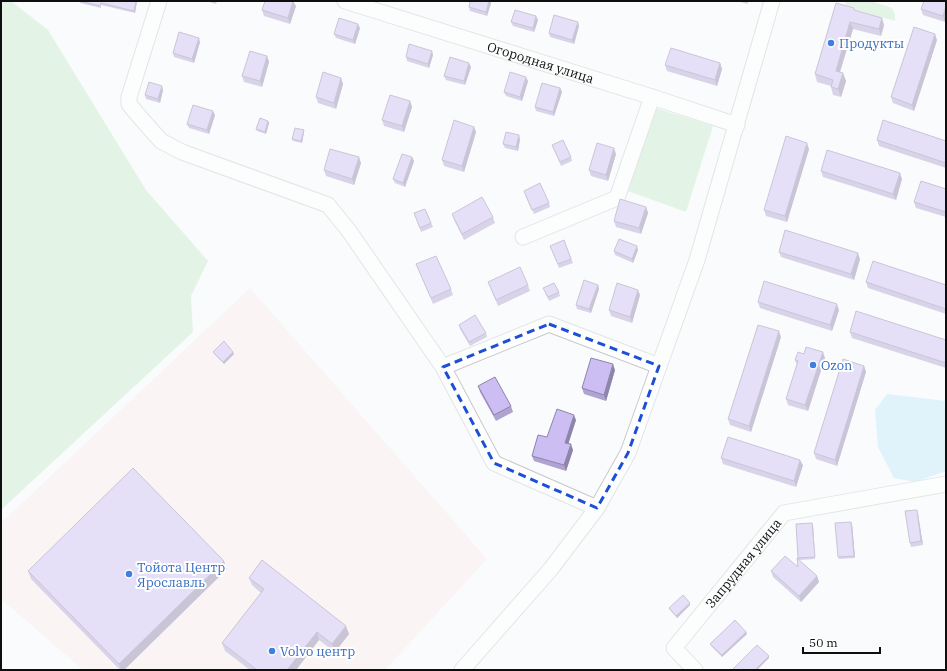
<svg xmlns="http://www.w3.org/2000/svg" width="947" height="671" font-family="'IBM Plex Serif',serif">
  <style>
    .commercial { fill: #fcecee }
    .green { fill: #c8ecce }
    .water { fill: #c2e8fa }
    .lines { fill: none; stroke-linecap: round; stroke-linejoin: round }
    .minor-casing { stroke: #c8c9cb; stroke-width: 17 }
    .minor { stroke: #fff; stroke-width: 15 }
    .wall { fill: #afa3d1 }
    .shaded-wall { fill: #8f84aa }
    .building { fill: #ccbdf3; stroke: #8f84aa }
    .marked { fill: none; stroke: #1d4ed8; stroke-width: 3; stroke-dasharray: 8 5; stroke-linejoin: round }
    .shop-dot { fill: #3f7fe0; stroke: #fff; stroke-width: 1.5 }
    .labels { text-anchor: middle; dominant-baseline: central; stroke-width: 4; stroke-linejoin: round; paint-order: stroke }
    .shop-label { font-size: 13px; fill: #366cbe; stroke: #fff; text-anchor: start }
    .street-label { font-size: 13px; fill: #0e0e0f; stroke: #fff }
  </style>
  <rect width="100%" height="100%" fill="#f9fbfc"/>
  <path class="commercial" d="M250 288 487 559 385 670H83L1 599V523Z"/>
  <path class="green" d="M1 1H11L48 30 146 190 208 261 191 296 193 332 1 510Z
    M846 1H871L892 8 895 14V21L844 7Z
    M652 107 713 126 686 212 625 190Z"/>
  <path class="water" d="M887 394 946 401V471L915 482 894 478 878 447 875 410Z"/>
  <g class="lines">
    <defs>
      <g id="minor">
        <path d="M159 1 129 97V104L138 115 161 141 182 152 328 205 349 231 443 367 494 463 597 508"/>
        <path id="s1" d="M345 1 652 97 737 125"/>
        <path d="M523 237 617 198 652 97"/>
        <path d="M443 367 549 324 659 366"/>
        <path d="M462 670 550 570 597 508 628 453 697 260 772 1"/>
        <path id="s2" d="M695 670 674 648 784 513 946 484"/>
      </g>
    </defs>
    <use href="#minor" class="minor-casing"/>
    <use href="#minor" class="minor"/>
  </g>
  <path class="wall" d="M80 1H137L135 13 101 5V8L80 3Z
    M206 1H217L216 4Z
    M737 1H748V4Z
    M946 1V19L945 22 923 15 921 9Z
    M491 3 487 16 470 11 469 7Z
    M296 6 290 24 264 16 262 10Z
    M854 8 855 11 884 25 881 36 853 29 840 72 843 73 846 81 841 97 833 95 831 87V86L817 82 815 74Z
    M538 20 534 32 513 26 511 22Z
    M579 26 574 44 550 37 549 33Z
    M360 28 355 44 336 38 334 34Z
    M937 40 914 111 893 103 891 97Z
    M200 42 194 63 174 57 173 53Z
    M433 55 429 68 407 61 406 57Z
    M267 56 269 62 262 87 244 82 242 76Z
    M720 63 722 69 717 86 667 71 665 65Z
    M471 67 465 85 446 80 444 76Z
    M341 78 343 84 336 109 318 103 316 97Z
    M528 81 522 101 506 96 504 92Z
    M560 88 562 92 554 116 536 111 535 107Z
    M163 90 160 103 146 99 145 95Z
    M410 101 412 107 404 132 384 126 382 120Z
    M215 115 209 134 189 128 187 124Z
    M268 121 269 123 266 134 257 131 256 129Z
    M474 127 476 132 464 172 444 166 442 160Z
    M304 130V132L302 143 293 141 292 139Z
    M520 139 518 151 505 148 503 144Z
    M877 140 946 141V168L879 146Z
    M552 145 571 157 572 161 561 166Z
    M809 149 787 222 766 216 764 210Z
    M616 154 608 181 591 176 589 170Z
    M412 157 414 161 405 187 395 183 393 179Z
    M361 163 354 185 326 176 324 170Z
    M821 171 902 179 896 200 823 177Z
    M946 189V217L916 208 914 202Z
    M525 195 549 203 550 207 534 214Z
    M646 207 648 213 641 234 616 227 614 221Z
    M425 209 433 227 421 232 414 213Z
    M452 214 493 217 495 223 464 240 454 220Z
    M564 240 573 263 559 268 550 246Z
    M638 250 633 263 615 255 614 251Z
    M779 252 860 259 854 280 781 257Z
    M416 264 451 289 453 295 433 304Z
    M488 282 528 285 530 291 498 306Z
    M866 282 946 285V314L868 288Z
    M598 285 599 289 591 313 577 309 576 305Z
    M543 288 559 292 560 296 549 301Z
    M640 295 632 323 611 316 609 310Z
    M758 302 839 310 832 331 760 308Z
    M459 325 486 333 487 337 470 346 460 329Z
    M850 332 946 340V368L852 338Z
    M781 337 751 432 730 425 728 419Z
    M213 352H233L234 354 224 364 214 354Z
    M804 354 825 358 808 411 788 405 786 399 797 365 795 360Z
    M864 366 866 372 837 466 816 459 814 453Z
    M615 370 606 401 584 394 582 388Z
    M478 386 511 406 513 412 496 421 480 392Z
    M576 420 568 444 573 450 566 471 534 461 532 456 547 437Z
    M721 458 803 465 796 487 723 464Z
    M918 514 923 545 911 547 910 543Z
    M852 524 855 558 839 559 838 557Z
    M813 525 815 559 799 560 798 558Z
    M798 567 817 576 819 582 801 602 773 577 771 571Z
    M227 569 124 670H120L31 579 28 571Z
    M249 578 349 634 335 652 319 640 296 670H250L225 651 222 643 261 593 252 585Z
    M690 603V605L677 618 670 610 669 608Z
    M746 632 747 634 722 657 711 646 710 644Z"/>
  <path class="shaded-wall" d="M136 1H137L135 13 134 11Z
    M293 1 296 6 290 24 288 18Z
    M489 1H490L491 3 487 16 486 12Z
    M946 6V19L945 22 943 16Z
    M536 16 538 20 534 32 533 28Z
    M882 18 884 25 881 36 879 29Z
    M578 22 579 26 574 44 572 40Z
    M850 22 853 29 838 78 836 71Z
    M358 24 360 28 355 44 353 40Z
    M935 34 937 40 914 111 912 105Z
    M199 38 200 42 194 63 192 59Z
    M432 51 433 55 429 68 428 64Z
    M267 56 269 62 262 87 260 81Z
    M469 63 471 67 465 85 464 81Z
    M720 63 722 69 717 86 715 80Z
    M843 73 846 81 841 97 838 89Z
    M526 77 528 81 522 101 520 97Z
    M341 78 343 84 336 109 334 103Z
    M162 86 163 90 160 103 158 99Z
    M560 88 562 92 554 116 553 112Z
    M410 101 412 107 404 132 402 126Z
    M213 111 215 115 209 134 207 130Z
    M268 121 269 123 266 134 265 132Z
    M474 127 476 132 464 172 462 166Z
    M304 130V132L302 143 301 141Z
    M519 135 520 139 518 151 516 147Z
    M807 143 809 149 787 222 785 216Z
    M614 148 616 154 608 181 606 175Z
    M359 157 361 163 354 185 352 179Z
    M412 157 414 161 405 187 403 183Z
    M900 173 902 179 896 200 893 194Z
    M646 207 648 213 641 234 639 228Z
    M637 246 638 250 633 263 632 259Z
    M858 253 860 259 854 280 851 274Z
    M598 285 599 289 591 313 589 309Z
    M638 290 640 295 632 323 630 317Z
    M837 304 839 310 832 331 830 325Z
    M779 331 781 337 751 432 749 426Z
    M233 352 234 354 224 364 223 362Z
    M823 352 825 358 808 411 805 405Z
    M613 364 615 370 606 401 604 395Z
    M864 366 866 372 837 466 835 460Z
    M574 415 576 420 567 448 565 443Z
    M571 444 573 450 566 471 564 465Z
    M800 460 803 465 796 487 794 481Z
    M917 510 918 514 923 545 921 541Z
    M851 522 852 524 855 558 854 556Z
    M812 523 813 525 815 559V557Z
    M224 561 227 569 124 670H121L119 664Z
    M817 576 819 582 801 602 799 596Z
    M690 603V605L677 618 676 616Z
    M346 626 349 634 335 652 332 644Z
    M317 632 319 640 296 670H287Z
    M746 632 747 634 722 657V655Z
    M769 656V658L757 670H755Z"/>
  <path class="building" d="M80 1H136L134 11 101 3 100 6Z
    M265 1H293L288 18 262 10Z
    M470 1H489L486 12 469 7Z
    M924 1H946V6L943 16 921 9Z
    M836 3 854 8V10L882 18 879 29 850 22 836 71 843 73 838 89 831 87 833 80 815 74Z
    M515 10 536 16 533 28 511 22Z
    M554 15 578 22 572 40 549 33Z
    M339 18 358 24 353 40 334 34Z
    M914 27 935 34 912 105 891 97Z
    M179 32 199 38 192 59 173 53Z
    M409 44 432 51 428 64 406 57Z
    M671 48 720 63 715 80 665 65Z
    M250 51 267 56 260 81 242 76Z
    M450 57 469 63 464 81 444 76Z
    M323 72 341 78 334 103 316 97Z
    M510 72 526 77 520 97 504 92Z
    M149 82 162 86 158 99 145 95Z
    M542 83 560 88 553 112 535 107Z
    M390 95 410 101 402 126 382 120Z
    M193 105 213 111 207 130 187 124Z
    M260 118 268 121 265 132 256 129Z
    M454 120 474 127 462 166 442 160Z
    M883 120 946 141V163L877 140Z
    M295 128 304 130 301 141 292 139Z
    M506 132 519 135 516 147 503 144Z
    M786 136 807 143 785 216 764 210Z
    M563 140 571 157 560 162 552 145Z
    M597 143 614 148 606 175 589 170Z
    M330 149 359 157 352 179 324 170Z
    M827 150 900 173 893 194 821 171Z
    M402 154 412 157 403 183 393 179Z
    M921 181 946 189V212L914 202Z
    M540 183 549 203 532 210 524 191Z
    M482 197 493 217 462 234 452 214Z
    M620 199 646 207 639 228 614 221Z
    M425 209 431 223 420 228 414 213Z
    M785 230 858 253 851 274 779 252Z
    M619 239 637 246 632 259 614 251Z
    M564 240 571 259 558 264 550 246Z
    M436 256 451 289 431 298 416 264Z
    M873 261 946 285V309L866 282Z
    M520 267 528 285 496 300 488 282Z
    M584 280 598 285 589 309 576 305Z
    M764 281 837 304 830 325 758 302Z
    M554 283 559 292 548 297 543 288Z
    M617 283 638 290 630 317 609 310Z
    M856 311 946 340V363L850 332Z
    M475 315 486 333 469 342 459 325Z
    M758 325 779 331 749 426 728 419Z
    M224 341 233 352 223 362 213 352Z
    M806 347 823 352 805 405 786 399 798 361 795 360 798 352 804 354Z
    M591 358 613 364 604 395 582 388Z
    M843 359 864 366 835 460 814 453Z
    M495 377 511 406 494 415 478 386Z
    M557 409 574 415 565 443 571 444 564 465 532 456 538 435 547 437Z
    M728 437 800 460 794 481 721 458Z
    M133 468 224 561 119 664 28 571Z
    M917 510 921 541 910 543 905 511Z
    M851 522 854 556 838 557 835 523Z
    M812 523 815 557 798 558 796 524Z
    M785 556 798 567 797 558 817 576 799 596 771 571Z
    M262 560 346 626 332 644 317 632 287 670H257L222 643 264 589 249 578Z
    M683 595 690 603 676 616 669 608Z
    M735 620 746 632 722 655 710 644Z
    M757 645 769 656 755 670H734L733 669Z"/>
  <path d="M0 0H947V671H0ZM549 324 659 366 628 453 597 508 494 463 443 367Z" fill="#f9fbfc" fill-opacity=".55" fill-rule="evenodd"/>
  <path class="marked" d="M549 324 659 366 628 453 597 508 494 463 443 367Z"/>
  <g class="shop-dot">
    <circle cx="831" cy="43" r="4"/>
    <circle cx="813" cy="365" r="4"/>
    <circle cx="129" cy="574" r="4"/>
    <circle cx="272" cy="651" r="4"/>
  </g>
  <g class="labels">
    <g class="shop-label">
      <text x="839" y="43">Продукты</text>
      <text x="821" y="365">Ozon</text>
      <text x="137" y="567">Тойота Центр<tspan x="137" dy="15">Ярославль</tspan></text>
      <text x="280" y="651">Volvo центр</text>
    </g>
    <g class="street-label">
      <text stroke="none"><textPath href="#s1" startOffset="205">Огородная улица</textPath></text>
      <text stroke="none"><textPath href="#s2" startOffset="140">Запрудная улица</textPath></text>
    </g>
  </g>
  <rect width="947" height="671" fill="none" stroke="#0e0e0f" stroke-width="4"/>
  <path d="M803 647v6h77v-6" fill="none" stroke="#0e0e0f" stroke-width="2"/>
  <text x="809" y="647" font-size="12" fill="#0e0e0f" stroke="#ffffff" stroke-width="3" paint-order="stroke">50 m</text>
</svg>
